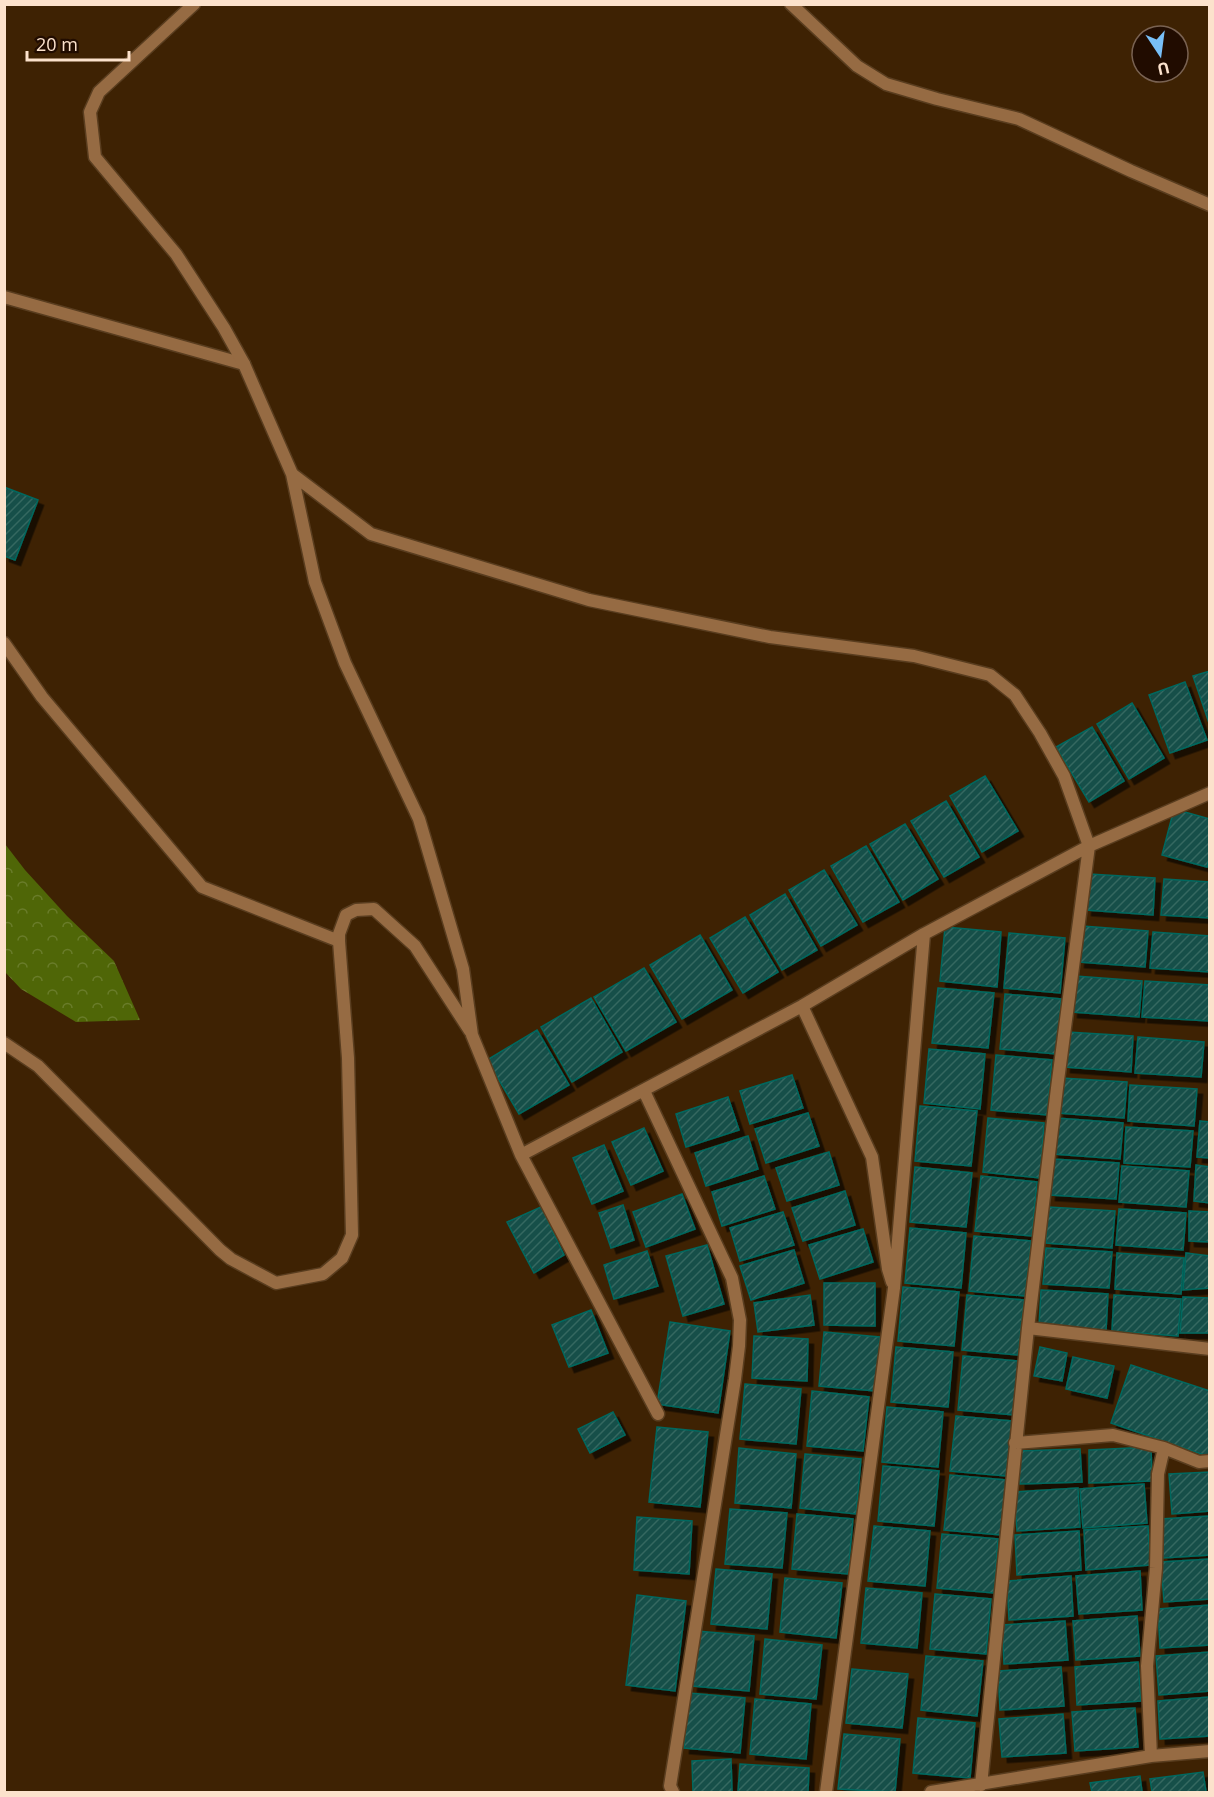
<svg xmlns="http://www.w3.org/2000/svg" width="1214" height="1797" font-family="'Open Sans',sans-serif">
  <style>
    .forest { fill: url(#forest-crowns) }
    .building { fill: url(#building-hatch); stroke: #04685f; stroke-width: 1.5; filter: url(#shadow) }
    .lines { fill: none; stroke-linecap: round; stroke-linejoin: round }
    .lane-casing { stroke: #593d1f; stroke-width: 15 }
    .street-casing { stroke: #593d1f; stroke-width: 15 }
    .lane { stroke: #966b43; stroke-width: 12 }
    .street { stroke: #966b43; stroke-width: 12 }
  </style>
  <defs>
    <pattern id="forest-crowns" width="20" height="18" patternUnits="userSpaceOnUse" patternTransform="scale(1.5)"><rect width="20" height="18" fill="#4f6607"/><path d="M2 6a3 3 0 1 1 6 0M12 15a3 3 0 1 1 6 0" fill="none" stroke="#697c2a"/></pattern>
    <pattern id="building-hatch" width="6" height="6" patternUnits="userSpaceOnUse" patternTransform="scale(1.5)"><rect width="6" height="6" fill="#134f48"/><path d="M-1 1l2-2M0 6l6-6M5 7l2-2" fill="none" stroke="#366861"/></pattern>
    <filter id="shadow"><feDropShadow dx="5.5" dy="5.5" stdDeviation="0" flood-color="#0009"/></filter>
  </defs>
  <rect width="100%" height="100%" fill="#3e2203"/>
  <path class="forest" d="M5 844 25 870 67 916 114 961 140 1020 76 1022 21 989 5 972Z"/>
  <path class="building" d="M4 487 38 500 15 560 4 556Z
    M1210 671V726L1193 676Z
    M1185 682 1207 740 1170 753 1149 695Z
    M1132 703 1164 758 1129 779 1097 724Z
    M1092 727 1124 781 1089 802 1056 747Z
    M985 776 1018 831 982 852 950 796Z
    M946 801 979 857 944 877 911 821Z
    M1174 809 1210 819V856L1207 867 1162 855Z
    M905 824 938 879 903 900 870 844Z
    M866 846 899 902 863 922 831 866Z
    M824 870 857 925 821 946 789 890Z
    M1089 874 1155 878 1153 915 1086 910Z
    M1164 879 1210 882V918L1161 915Z
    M785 894 817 950 782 970 750 915Z
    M745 917 778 972 743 993 710 938Z
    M1082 926 1148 931 1145 967 1079 962Z
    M945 927 1001 932 997 987 940 981Z
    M1153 932 1210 936V972L1150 968Z
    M1009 933 1065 938 1060 993 1004 988Z
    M700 935 732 990 682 1019 650 965Z
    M644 968 676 1022 626 1051 594 997Z
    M1075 976 1142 981 1139 1017 1072 1012Z
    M1145 981 1210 985 1209 1021 1142 1017Z
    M938 988 994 993 988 1048 932 1043Z
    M1005 994 1061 999 1056 1054 1000 1049Z
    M591 998 622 1052 572 1082 541 1027Z
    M537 1030 569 1085 519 1114 487 1060Z
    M1067 1032 1133 1036 1131 1072 1065 1067Z
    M1138 1037 1204 1042 1201 1077 1135 1073Z
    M929 1049 985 1054 980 1109 924 1103Z
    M996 1055 1052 1060 1047 1115 991 1110Z
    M792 1075 803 1108 750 1124 740 1091Z
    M1061 1078 1127 1082 1124 1118 1058 1113Z
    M1130 1085 1197 1089 1194 1126 1128 1121Z
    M728 1097 739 1130 686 1147 676 1114Z
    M920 1106 977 1111 971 1166 915 1161Z
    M808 1113 819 1146 766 1163 755 1129Z
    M988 1118 1044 1123 1040 1178 983 1172Z
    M1056 1118 1123 1123 1120 1159 1053 1154Z
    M1200 1121 1210 1122V1158L1197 1157Z
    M1126 1127 1193 1131 1190 1167 1124 1163Z
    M644 1128 663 1171 631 1185 612 1142Z
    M748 1136 758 1169 706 1186 695 1153Z
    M604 1145 623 1191 592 1204 573 1158Z
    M829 1152 839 1185 787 1201 776 1168Z
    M1052 1159 1119 1163 1116 1199 1050 1195Z
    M1196 1165 1210 1167V1203L1194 1201Z
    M1122 1166 1189 1171 1186 1207 1119 1202Z
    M915 1167 972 1173 966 1227 910 1222Z
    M764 1176 775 1209 722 1226 712 1192Z
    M981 1176 1037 1182 1032 1236 975 1231Z
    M845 1191 855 1225 803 1241 792 1208Z
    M682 1194 695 1229 646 1247 633 1212Z
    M623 1205 634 1240 611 1248 599 1213Z
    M541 1207 564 1255 534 1273 507 1222Z
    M1048 1207 1115 1211 1112 1248 1046 1243Z
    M1119 1209 1186 1213 1183 1250 1116 1245Z
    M1189 1211 1210 1212V1242L1189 1241Z
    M783 1212 794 1245 740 1261 730 1228Z
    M910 1228 966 1233 961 1288 905 1283Z
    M863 1229 873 1262 820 1279 809 1245Z
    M974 1236 1031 1241 1025 1296 969 1291Z
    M707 1245 724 1304 683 1316 666 1256Z
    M1046 1248 1112 1252 1109 1288 1043 1284Z
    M794 1250 804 1283 751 1300 740 1266Z
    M647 1251 658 1286 614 1299 604 1265Z
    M1117 1253 1184 1258 1181 1294 1115 1289Z
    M1186 1253 1210 1256V1288L1183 1290Z
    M824 1283H875V1326L824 1325Z
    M903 1287 959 1292 954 1346 898 1341Z
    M1041 1290 1108 1294 1106 1331 1039 1326Z
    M810 1295 814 1325 758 1332 754 1303Z
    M967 1295 1024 1300 1018 1355 962 1350Z
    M1114 1295 1181 1299 1178 1336 1112 1331Z
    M1183 1297 1210 1298V1333H1180Z
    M591 1310 608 1353 569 1367 552 1325Z
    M670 1322 730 1331 718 1413 657 1404Z
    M824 1332 880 1337 875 1391 819 1386Z
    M754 1336 808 1339 807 1381 752 1378Z
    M896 1347 953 1352 948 1407 891 1402Z
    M1040 1347 1067 1353 1062 1381 1034 1376Z
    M963 1356 1019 1361 1014 1415 958 1410Z
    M1073 1357 1114 1366 1107 1398 1066 1389Z
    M1131 1365 1210 1391V1457L1111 1423Z
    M745 1384 801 1389 796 1444 740 1439Z
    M812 1391 869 1397 863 1451 807 1446Z
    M887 1407 943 1412 938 1467 882 1462Z
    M613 1412 625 1435 590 1453 578 1429Z
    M956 1416 1012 1421 1006 1476 950 1471Z
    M657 1427 708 1432 700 1507 649 1502Z
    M1151 1447 1152 1481 1089 1483V1450Z
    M739 1448 796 1454 791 1508 735 1503Z
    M1080 1449 1082 1482 1020 1484 1018 1451Z
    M805 1454 861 1459 856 1514 800 1508Z
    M883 1466 939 1471 934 1526 878 1521Z
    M1210 1472V1511L1172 1514 1169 1474Z
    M950 1475 1006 1480 1001 1535 944 1530Z
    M1144 1484 1147 1523 1083 1528 1080 1489Z
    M1078 1488 1080 1527 1017 1531 1014 1492Z
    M730 1509 787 1513 782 1568 725 1564Z
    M797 1514 853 1519 848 1574 792 1569Z
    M1210 1516V1555L1163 1558 1160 1519Z
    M637 1517 692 1521 689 1574 634 1570Z
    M874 1526 930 1531 925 1586 868 1581Z
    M1148 1526 1150 1565 1086 1570 1084 1530Z
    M1079 1531 1081 1570 1017 1575 1015 1535Z
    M942 1534 998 1539 994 1593 937 1588Z
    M1210 1559V1599L1164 1602 1161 1562Z
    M716 1569 772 1574 767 1629 711 1624Z
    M1140 1571 1142 1610 1079 1614 1076 1576Z
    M1071 1576 1073 1616 1009 1620 1007 1581Z
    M785 1578 842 1583 836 1638 780 1632Z
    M866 1588 922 1593 917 1648 861 1643Z
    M935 1594 991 1599 986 1654 930 1649Z
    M637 1595 686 1601 675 1691 626 1685Z
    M1210 1605V1645L1160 1648 1158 1609Z
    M1137 1616 1140 1656 1076 1660 1073 1621Z
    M1065 1621 1068 1660 1004 1664 1002 1625Z
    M697 1631 754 1636 749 1691 692 1686Z
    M765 1639 822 1645 816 1699 760 1694Z
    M1210 1652V1691L1159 1695 1156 1656Z
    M926 1656 983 1661 977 1716 921 1710Z
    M1138 1662 1141 1701 1077 1705 1075 1667Z
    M1061 1667 1064 1706 1000 1710 998 1671Z
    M852 1669 908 1674 902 1728 846 1723Z
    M689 1693 745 1698 740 1753 684 1748Z
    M1210 1697V1736L1160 1739 1158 1701Z
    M755 1699 811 1704 806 1759 750 1754Z
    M1135 1708 1138 1747 1075 1751 1072 1712Z
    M1063 1714 1066 1753 1002 1757 999 1719Z
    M918 1718 975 1723 970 1778 913 1773Z
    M844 1734 900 1739 895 1792 838 1789Z
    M731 1759 732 1792H693L692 1761Z
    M740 1764 809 1768 808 1792H738Z
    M1203 1772 1206 1792H1152L1150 1779Z
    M1140 1776 1142 1792H1092L1090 1783Z"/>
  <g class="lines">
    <defs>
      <path id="lane" d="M4 297 244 364
        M4 643 42 697 202 887 339 941"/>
      <path id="street" d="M194 4 99 92 90 112 95 157 176 254 224 328 244 364 292 474 315 582 345 663 419 819 463 969 472 1035 521 1155
        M791 4 857 66 886 84 937 99 1019 119 1131 171 1210 205
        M292 474 371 534 589 600 770 637 914 656 990 675 1015 695 1040 733 1064 776 1089 846 1057 1088 1028 1328 981 1785
        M802 1006 872 1157 888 1269 892 1282
        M4 1043 38 1066 220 1250 231 1259 276 1283 323 1274 342 1258 352 1235 348 1058 339 941V934L346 915 356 910 374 909 415 946 470 1031
        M644 1091 732 1278 740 1320 739 1346 735 1379 670 1786 673 1792
        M1028 1328 1210 1349
        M658 1414 521 1155 802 1006 924 934 1089 846 1210 793
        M1015 1443 1113 1435 1164 1448 1199 1462 1210 1461
        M1151 1756 1147 1666 1156 1568 1158 1474 1164 1448
        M826 1792 894 1288 924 934
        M931 1792 1151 1756 1210 1751"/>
    </defs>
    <use href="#lane" class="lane-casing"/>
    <use href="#street" class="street-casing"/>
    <use href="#lane" class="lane"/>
    <use href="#street" class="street"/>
  </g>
  <rect width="1214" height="1797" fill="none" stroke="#fce2cc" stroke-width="12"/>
  <g transform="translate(1160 54) rotate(167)"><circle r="28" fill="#210c00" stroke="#796252" stroke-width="1.5"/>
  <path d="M0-4.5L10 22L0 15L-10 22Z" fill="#78bff7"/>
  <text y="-9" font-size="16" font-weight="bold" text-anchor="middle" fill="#fce2cc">U</text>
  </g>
  <path d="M27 51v9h102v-9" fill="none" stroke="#fce2cc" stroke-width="3"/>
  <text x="36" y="51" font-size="18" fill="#fce2cc" stroke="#210c00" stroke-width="4.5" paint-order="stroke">20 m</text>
</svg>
